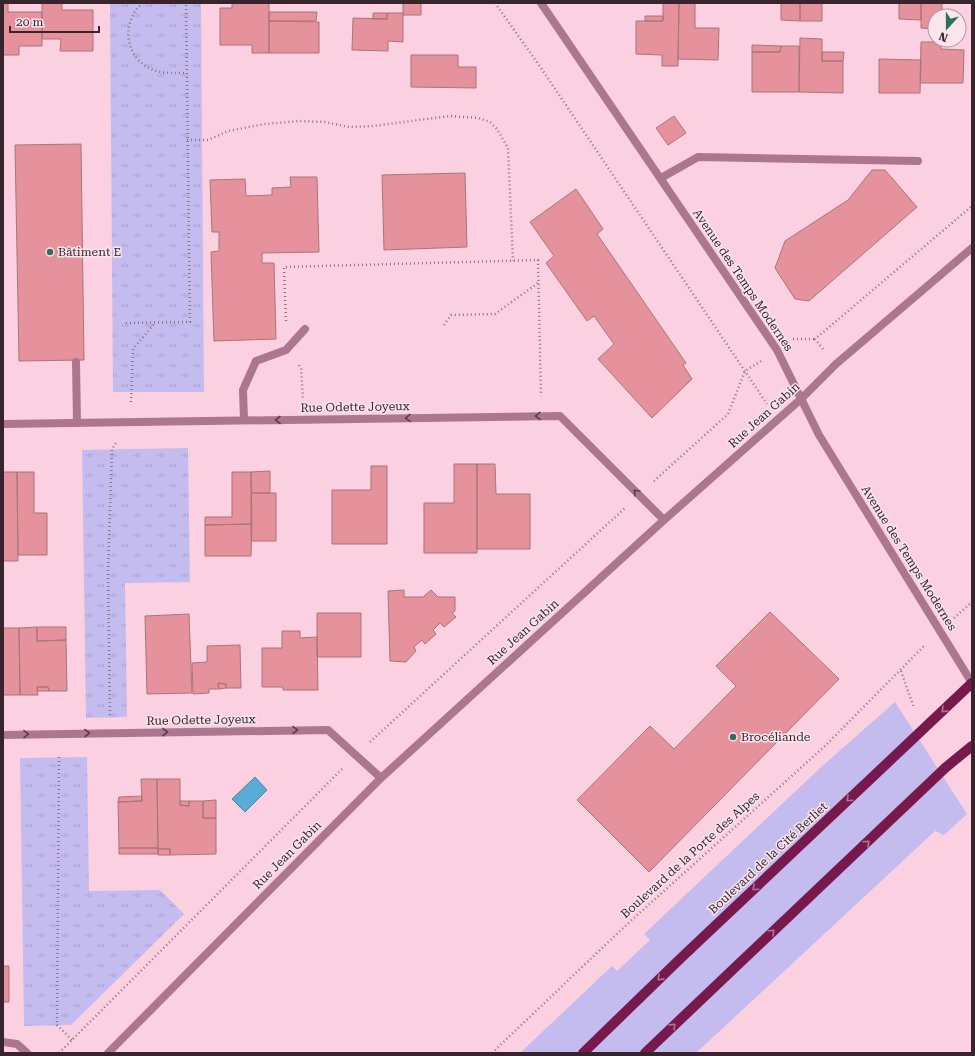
<svg xmlns="http://www.w3.org/2000/svg" width="975" height="1056" font-family="'Roboto Serif',serif">
  <style>
    .green { fill: #c4bcee }
    .park { fill: url(#park-tufts) }
    .water { fill: #58acd5; stroke: #4e83a3 }
    .building { fill: #e5929c; stroke: #a8757b }
    .lines { fill: none; stroke-linecap: round; stroke-linejoin: round }
    .path { stroke: #907380; stroke-width: 2.5; stroke-dasharray: 1 3; stroke-linecap: butt }
    .service { stroke: #ac778e; stroke-width: 8 }
    .minor { stroke: #ac778e; stroke-width: 8 }
    .primary { stroke: #77194d; stroke-width: 10 }
    .oneway { stroke: #5a3d4a }
    .oneway2 { stroke: #b27595 }
    .poi-dot { fill: #2e6d5b; stroke: #fae5ed; stroke-width: 1.5 }
    .labels { text-anchor: middle; dominant-baseline: central; stroke-width: 3; stroke-linejoin: round; paint-order: stroke }
    .poi-label { font-size: 12px; fill: #37242d; stroke: #fae5ed; text-anchor: start }
    .street-label { font-size: 12px; fill: #37242d; stroke: #fae5ed }
  </style>
  <defs>
    <pattern id="park-tufts" width="24" height="20" patternUnits="userSpaceOnUse"><rect width="24" height="20" fill="#c4bcee"/><path d="M3 7l-1-3M5 7V3M7 7l1-3M15 17l-1-3M17 17v-4M19 17l1-3" fill="none" stroke="#a9a1cc"/></pattern>
  </defs>
  <rect width="100%" height="100%" fill="#fbd1e2"/>
  <path class="green" d="M895 702 967 814 944 835 935 831 696 1053H520L612 966 617 971 650 940 644 934 820 768Z"/>
  <path class="park" d="M110 3H201L204 392H113Z
    M188 448 190 582 125 583 127 717 86 718 82 450Z
    M87 757 89 891 160 890 184 914 71 1025 24 1026 20 758Z"/>
  <path class="water" d="M255 777 267 790 245 812 232 799Z"/>
  <path class="building" d="M3 3H8V12H42V46H19V55H3Z
    M42 3H62V10H93V51H60L61 39H42Z
    M232 3H269V53H252V45H220V8H232Z
    M403 3H421V15H403Z
    M663 3H679L678 66H662V55L636 54V21H663Z
    M679 3H695V28H719L718 60 678 59Z
    M781 3H800V21L781 20Z
    M800 3H822V21H800Z
    M899 3H921V20L899 19Z
    M921 3H942V16H935V29L921 28Z
    M269 12H317L316 21H269Z
    M373 13H387V19H373Z
    M387 13H403V42L388 41V51L352 50 353 18 387 19Z
    M645 16H663V21H645Z
    M269 21 319 22V53H269Z
    M800 38 822 39V61H843V93L799 92Z
    M921 42H941V49L964 50 963 83H920Z
    M752 45 781 46 780 52H752Z
    M781 46H799V92H752V52H780Z
    M822 52H844L843 61H822Z
    M411 55H458V67H476V88L411 87Z
    M879 59 921 60 920 93H879Z
    M674 116 686 133 668 145 656 128Z
    M81 144 84 360 19 361 15 145Z
    M872 170H885L917 207 809 301 795 299 775 268 785 241 848 200Z
    M465 173 467 247 384 250 382 175Z
    M290 177H317L319 252 262 253V263H274L276 339 214 341 211 252 219 251V232H212L210 180 245 179 246 196 272 195V188L291 187Z
    M576 189 603 229 597 234 686 363 683 365 692 379 652 418 598 359 614 344 594 316 587 321 546 263 554 256 530 222Z
    M454 464H477V553H424V503H454Z
    M477 464H495L496 494H530V549H477Z
    M371 466H387V544H332V490H371Z
    M270 471V493H251V472Z
    M3 472H17L18 561H3Z
    M17 472H34V513H47V555H18Z
    M232 472H251L252 524 205 525V517H232Z
    M251 493H276V541H251Z
    M252 524 251 556H205V525Z
    M404 590V597H423L431 590 438 597H455V611L452 613 456 617 444 627 440 623 433 630 436 634 425 644 422 640 414 647 416 651 406 662 390 661 388 591Z
    M770 612 839 679 649 872 577 800 650 726 674 749 736 686 716 666Z
    M317 613H361V657H317Z
    M189 614 192 693 147 694 145 616Z
    M37 627V641L66 640 67 691H49L48 687H37L38 695H20L19 628Z
    M37 627H66V640L37 641Z
    M3 628H19L20 695H3Z
    M282 631H300V638L317 637 318 690H283V687H262V648H282Z
    M240 645 241 688H226V684L218 683 219 689H209V693L193 694 192 663 207 662V646Z
    M218 683 226 684V688L219 689Z
    M37 687H48L49 691H37Z
    M141 779H157L158 848H119L118 802 142 801Z
    M157 779H180V805L189 806V801H203V818H216V854L170 855V849H158Z
    M142 796V801L118 802 119 797Z
    M216 800V818H203V801Z
    M180 801H189V806L180 805Z
    M119 848H158V854H119Z
    M158 849H170V855H158Z
    M3 966H9V1002H3Z"/>
  <g class="lines">
    <path class="path" d="M143 3C122 19 124 54 147 67 159 74 172 73 186 73
      M495 3 539 65 767 404
      M187 140H208L228 131 265 124 300 121 325 122 349 127 373 126 450 116 478 118 490 122 497 129 508 148 513 261
      M286 321 284 267 538 260 541 396
      M126 323 190 322 186 3
      M444 325 451 315 495 314 538 283
      M793 339H815
      M823 349 815 339 972 206
      M299 365 301 369 303 399
      M131 402 133 349 155 323
      M654 481 728 414 745 371 761 361
      M954 618 972 602
      M901 671 914 708
      M110 715 108 572 112 449 116 443
      M370 742 625 508
      M59 757 57 1025 72 1040
      M59 1053 342 769
      M492 1053 623 928 825 746 925 645"/>
    <path class="service" d="M661 178 698 157 918 161
      M76 362 77 423
      M244 420 243 390 256 361 286 350 305 329"/>
    <path class="minor" d="M541 3 777 350 819 435 972 683
      M3 424 560 416 664 520
      M3 735 328 730 381 778
      M3 1042 17 1044 27 1053
      M108 1053 381 778 664 520 801 399 836 364 972 248"/>
    <path class="primary" d="M583 1053 681 958 972 683
      M645 1053 945 768 972 746"/>
  </g>
  <defs><path id="oneway-chevron" d="M-2-3.5L2.5 0L-2 3.5" fill="none" stroke-width="1.6" stroke-linecap="round" stroke-linejoin="round"/></defs>
  <g class="oneway">
    <use href="#oneway-chevron" transform="translate(538 416) rotate(179)"/>
    <use href="#oneway-chevron" transform="translate(408 418) rotate(179)"/>
    <use href="#oneway-chevron" transform="translate(278 420) rotate(179)"/>
    <use href="#oneway-chevron" transform="translate(636 492) rotate(-135)"/>
    <use href="#oneway-chevron" transform="translate(295 730) rotate(-1)"/>
    <use href="#oneway-chevron" transform="translate(165 732) rotate(-1)"/>
    <use href="#oneway-chevron" transform="translate(87 733) rotate(-1)"/>
    <use href="#oneway-chevron" transform="translate(26 734) rotate(-1)"/>
  </g>
  <g class="oneway2">
    <use href="#oneway-chevron" transform="translate(944 710) rotate(136)"/>
    <use href="#oneway-chevron" transform="translate(849 799) rotate(137)"/>
    <use href="#oneway-chevron" transform="translate(867 843) rotate(-43)"/>
    <use href="#oneway-chevron" transform="translate(755 888) rotate(137)"/>
    <use href="#oneway-chevron" transform="translate(772 932) rotate(-43)"/>
    <use href="#oneway-chevron" transform="translate(660 978) rotate(136)"/>
    <use href="#oneway-chevron" transform="translate(673 1026) rotate(-44)"/>
  </g>
  <g class="poi-dot">
    <circle cx="50" cy="252" r="4"/>
    <circle cx="733" cy="737" r="4"/>
  </g>
  <g class="labels">
    <g class="poi-label">
      <text x="58" y="252">Bâtiment E</text>
      <text x="741" y="737">Brocéliande</text>
    </g>
    <g class="street-label">
      <text transform="translate(743 280) rotate(56)">Avenue des Temps Modernes</text>
      <text transform="translate(355 407) rotate(-1)">Rue Odette Joyeux</text>
      <text transform="translate(764 415) rotate(-42)">Rue Jean Gabin</text>
      <text transform="translate(909 558) rotate(58)">Avenue des Temps Modernes</text>
      <text transform="translate(523 632) rotate(-42)">Rue Jean Gabin</text>
      <text transform="translate(201 720) rotate(-1)">Rue Odette Joyeux</text>
      <text transform="translate(287 855) rotate(-45)">Rue Jean Gabin</text>
      <text transform="translate(690 855) rotate(-42)">Boulevard de la Porte des Alpes</text>
      <text transform="translate(768 858) rotate(-43)">Boulevard de la Cité Berliet</text>
    </g>
  </g>
  <rect width="975" height="1056" fill="none" stroke="#37242d" stroke-width="8"/>
  <g transform="translate(947 28) rotate(201)"><circle r="19" fill="#fae5ed" stroke="#ac98a0"/>
  <path d="M0-3L7 15L0 10L-7 15Z" fill="#2e6d5b"/>
  <text y="-6" font-size="11" font-weight="bold" text-anchor="middle" fill="#37242d">N</text>
  </g>
  <path d="M10 26v6h89v-6" fill="none" stroke="#37242d" stroke-width="2"/>
  <text x="16" y="26" font-size="12" fill="#37242d" stroke="#fae5ed" stroke-width="3" paint-order="stroke">20 m</text>
</svg>
